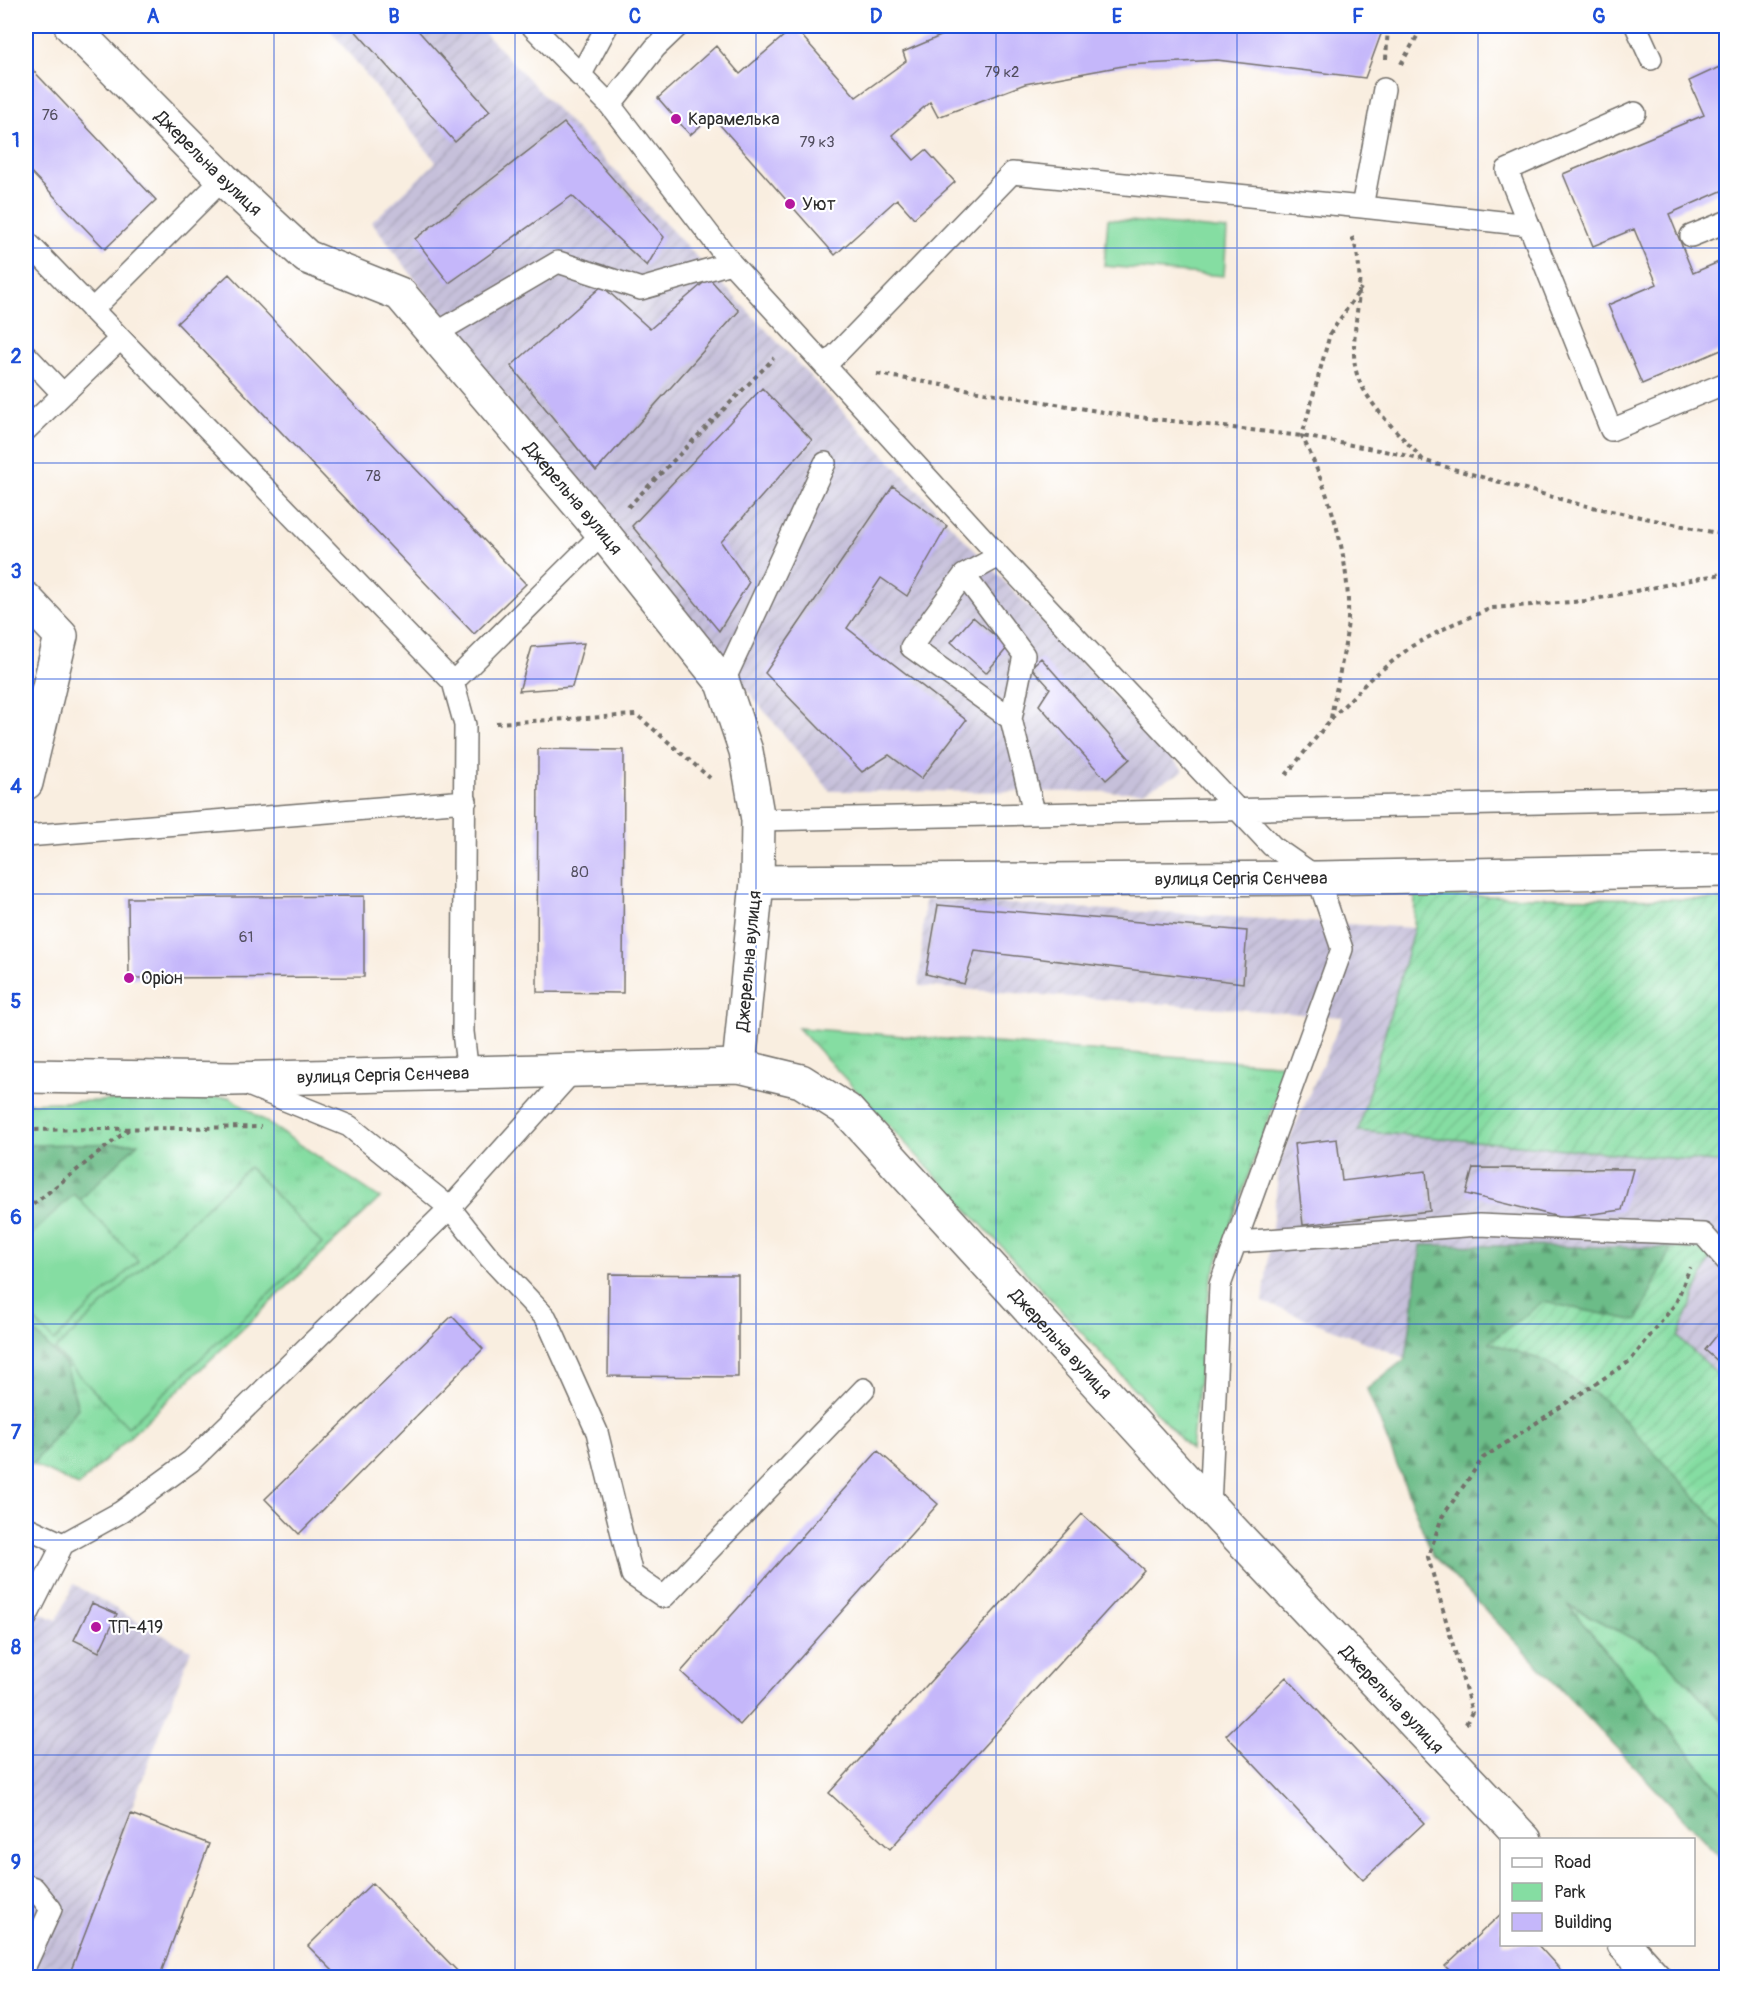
<svg xmlns="http://www.w3.org/2000/svg" width="1752" height="2003" font-family="Pangolin,sans-serif">
  <style>
    .industrial { fill: url(#industrial-furrows) }
    .grass { fill: url(#grass-tufts); stroke: #588466; stroke-width: 1.5 }
    .forest { fill: url(#forest-firs); stroke: #4c745a; stroke-width: 1.5 }
    .park { fill: #85dda2; stroke: #588466; stroke-width: 1.5 }
    .garden { fill: url(#garden-furrows); stroke: #588466; stroke-width: 1.5 }
    .building { fill: #c5b7fa }
    .lines { fill: none; stroke-linecap: round; stroke-linejoin: round }
    .service-casing { stroke: #736f6a; stroke-width: 24 }
    .minor-casing { stroke: #736f6a; stroke-width: 36 }
    .tertiary-casing { stroke: #736f6a; stroke-width: 36 }
    .path { stroke: #736f6a; stroke-width: 4; stroke-dasharray: 4.5 4.5; stroke-linecap: butt }
    .service { stroke: #fff; stroke-width: 21 }
    .minor { stroke: #fff; stroke-width: 33 }
    .tertiary { stroke: #fff; stroke-width: 33 }
    .grid { fill: none; stroke: #1d4ed8; stroke-width: 1.5; stroke-opacity: 0.55 }
    .poi-dot { fill: #b5179e; stroke: #fff; stroke-width: 2 }
    .labels { text-anchor: middle; dominant-baseline: central; stroke-width: 4.5; stroke-linejoin: round; paint-order: stroke }
    .number-label { font-size: 15px; fill: #524e5f }
    .poi-label { font-size: 18px; fill: #2b2b2b; stroke: #fff; text-anchor: start }
    .street-label { font-size: 18px; fill: #2b2b2b; stroke: #fff }
    .neatline { fill: none; stroke: #1d4ed8; stroke-width: 2 }
    .grid-label { font-size: 20px; text-anchor: middle; font-weight: bold; fill: #1d4ed8 }
  </style>
  <defs>
    <pattern id="industrial-furrows" width="10" height="10" patternUnits="userSpaceOnUse" patternTransform="scale(1.5)"><rect width="10" height="10" fill="#c6c0da"/><path d="M-1 1l2-2M0 10L10 0M9 11l2-2" fill="none" stroke="#aaa5bb"/></pattern>
    <pattern id="grass-tufts" width="24" height="20" patternUnits="userSpaceOnUse" patternTransform="scale(1.5)"><rect width="24" height="20" fill="#85dda2"/><path d="M3 7l-1-3M5 7V3M7 7l1-3M15 17l-1-3M17 17v-4M19 17l1-3" fill="none" stroke="#73be8c"/></pattern>
    <pattern id="forest-firs" width="22" height="20" patternUnits="userSpaceOnUse" patternTransform="scale(1.5)"><rect width="22" height="20" fill="#6cbc88"/><path d="M5 1l3.5 6h-7zM16 11l3.5 6h-7z" fill="#59996f"/></pattern>
    <pattern id="garden-furrows" width="10" height="10" patternUnits="userSpaceOnUse" patternTransform="scale(1.5)"><rect width="10" height="10" fill="#85dda2"/><path d="M-1 1l2-2M0 10L10 0M9 11l2-2" fill="none" stroke="#73be8c"/></pattern>
  </defs>
  <rect width="100%" height="100%" fill="#fff"/>
  <filter id="ink" filterUnits="userSpaceOnUse"><feTurbulence type="fractalNoise" baseFrequency=".0167" numOctaves="2"/><feDisplacementMap in="SourceGraphic" scale="12" xChannelSelector="R" yChannelSelector="G"/><feConvolveMatrix kernelMatrix="1 2 1 2 8 2 1 2 1" color-interpolation-filters="sRGB"/></filter>
  <filter id="wash" filterUnits="userSpaceOnUse"><feTurbulence type="fractalNoise" baseFrequency=".008" numOctaves="4" result="noise"/><feDisplacementMap in="SourceGraphic" scale="24" xChannelSelector="R" yChannelSelector="G"/><feGaussianBlur stdDeviation="1.35" result="paint"/><feColorMatrix in="noise" values="0 0 0 0 0 0 0 0 0 0 0 0 0 0 0 0 0 1.4 0 .05"/><feComposite in="paint" operator="in"/></filter>
  <g filter="url(#wash)">
    <rect width="100%" height="100%" fill="#f9eee0"/>
    <path class="industrial" d="M327 26H478L1184 771 1143 792 830 791 474 358 372 222 436 162Z
      M925 899 1414 928 1358 1131 1726 1163V1382L1678 1337 1712 1250 1421 1245 1406 1358 1263 1302 1280 1161 1343 1017 919 986Z
      M74 1584 140 1623 191 1650 68 1977H26V1607L57 1620Z"/>
    <path class="grass" d="M798 1028 1288 1065 1210 1283 1191 1450Z
      M229 1097 380 1198 78 1486 26 1461V1103Z
      M1566 1604 1656 1650 1726 1725V1798Z"/>
    <path class="forest" d="M138 1143 26 1253V1145Z
      M1421 1245 1671 1248 1637 1321 1543 1302 1489 1342 1545 1361 1608 1403 1726 1530V1725L1656 1650 1568 1605 1726 1798V1863L1432 1554 1367 1389 1406 1358Z
      M26 1323 66 1365 78 1408 33 1464 26 1463Z"/>
    <path class="park" d="M1108 219 1227 230 1224 276 1104 266Z
      M249 1167 322 1244 128 1427 55 1350Z
      M74 1194 138 1261 54 1341 26 1311V1240Z"/>
    <path class="garden" d="M1415 895 1726 900V1163L1358 1131 1414 928Z
      M1671 1248 1713 1250 1678 1337 1726 1382V1530L1608 1403 1545 1361 1489 1342 1543 1302 1637 1321Z"/>
    <g id="blocks">
      <path class="building" d="M351 26H414L490 111 455 142Z
        M964 26H1384L1365 78 1217 60 1128 65 1025 84 938 117 930 102 892 135 914 160 926 150 955 182 914 218 897 199 835 255 712 116 690 135 658 98 716 46 740 74 794 27 856 97 906 61 903 52Z
        M26 63 156 200 105 249 26 167Z
        M1726 64V152L1720 155 1726 170V189L1669 214 1693 273 1726 259V348L1642 384 1608 305 1657 284 1634 229 1593 246 1563 174 1704 115 1689 81Z
        M564 123 664 237 647 266 572 196 449 283 415 239Z
        M229 274 526 584 474 634 177 323Z
        M709 278 739 311 596 471 511 366 602 286 650 329Z
        M762 388 812 440 721 542 749 582 719 631 632 526Z
        M893 486 947 526 907 596 881 578 847 628 966 720 921 779 889 755 862 772 765 673Z
        M973 617 1008 647 986 673 951 642Z
        M584 643 572 687 519 691 532 647Z
        M1041 658 1130 759 1106 780 1039 705 1050 688 1031 667Z
        M538 749 624 750 623 993 537 992Z
        M364 896V977L129 978 128 898Z
        M938 905 1247 931 1243 983 975 951 964 984 926 974Z
        M1337 1139 1342 1181 1426 1171 1430 1211 1303 1225 1294 1144Z
        M1473 1168 1633 1169 1622 1210 1563 1218 1466 1194Z
        M609 1274 738 1275V1377L608 1376Z
        M452 1316 483 1349 299 1534 265 1499Z
        M1726 1324V1368L1705 1350Z
        M878 1451 938 1504 740 1725 681 1672Z
        M1082 1514 1144 1570 890 1849 829 1793Z
        M92 1603 117 1614 99 1652 74 1640Z
        M1286 1677 1424 1823 1363 1880 1226 1735Z
        M131 1814 209 1844 159 1978H68Z
        M372 1883 464 1978H340L308 1946Z
        M1502 1913V1944H1537L1568 1978H1457L1445 1966Z"/>
    </g>
  </g>
  <g filter="url(#ink)">
    <use href="#blocks" fill-opacity="0" stroke="#736f6a" stroke-width="1.5"/>
    <g class="lines">
      <defs>
        <path id="service" d="M532 26 610 105 731 263 999 556 1272 846 1318 878 1342 949 1220 1285 1210 1507
          M1636 26 1651 59
          M580 76 607 26
          M610 105 655 48 678 26
          M1362 207 1529 225 1611 430 1726 383
          M1529 225 1507 170 1635 113
          M1691 236 1726 222
          M26 241 453 682
          M92 310 223 179
          M433 335 558 262 641 289 731 263
          M26 355 63 394
          M825 366 1012 173 1362 207 1384 89
          M26 430 120 339
          M999 556 964 575 911 647 1011 719 1034 812
          M964 575 1024 655 1011 719
          M723 683 825 463
          M758 820C1081 810 1404 806 1726 799
          M26 836 466 801
          M468 1074 463 1032 465 725 453 682 603 533
          M243 1083 349 1126 450 1208 489 1257 546 1318 597 1432 632 1575 664 1597 864 1389
          M1238 1242 1479 1225 1703 1234 1726 1260
          M26 1527 63 1544 121 1512 191 1461 450 1208 573 1071
          M26 1618 63 1544
          M26 1885 34 1888 51 1909 26 1964"/>
        <g id="minor">
          <path id="s1" d="M71 26 223 179 307 257 400 294 603 533 723 683 746 751 758 820 757 882 739 1066"/>
          <path d="M26 599 61 636 26 783"/>
          <path id="s2" d="M757 882 1318 878 1726 870"/>
        </g>
        <g id="tertiary">
          <path id="s3" d="M26 1076 232 1079 739 1066 801 1081 847 1110 1210 1507 1525 1840"/>
          <path d="M1624 1944 1655 1978"/>
        </g>
      </defs>
      <use href="#service" class="service-casing"/>
      <use href="#minor" class="minor-casing"/>
      <use href="#tertiary" class="tertiary-casing"/>
      <path class="path" d="M1386 59 1388 26
        M1401 64 1423 26
        M1352 237C1372 285 1343 342 1359 380 1372 410 1402 436 1423 460
        M877 374 1121 415 1302 436 1400 454 1578 504 1726 535
        M628 507 774 358
        M1331 718C1336 686 1346 651 1348 618 1350 555 1329 492 1302 436L1330 334 1361 288
        M496 723 637 715 710 778
        M1286 775 1331 719 1370 679 1412 646 1453 624 1492 608 1585 601 1726 573
        M26 1130 261 1127
        M26 1210 129 1129
        M1466 1724 1472 1712 1428 1557 1442 1517 1483 1458 1630 1361 1676 1303 1690 1267"/>
      <use href="#service" class="service"/>
      <use href="#minor" class="minor"/>
      <use href="#tertiary" class="tertiary"/>
    </g>
  </g>
  <path class="grid" d="M274 26V1978M515 26V1978M756 26V1978M996 26V1978M1237 26V1978M1478 26V1978M26 248H1726M26 463H1726M26 679H1726M26 894H1726M26 1109H1726M26 1324H1726M26 1540H1726M26 1755H1726"/>
  <g class="poi-dot">
    <circle cx="676" cy="119" r="6"/>
    <circle cx="790" cy="204" r="6"/>
    <circle cx="129" cy="978" r="6"/>
    <circle cx="96" cy="1627" r="6"/>
  </g>
  <g class="labels">
    <g class="number-label">
      <text x="1002" y="72">79 к2</text>
      <text x="50" y="115">76</text>
      <text x="817" y="142">79 к3</text>
      <text x="373" y="476">78</text>
      <text x="580" y="872">80</text>
      <text x="246" y="937">61</text>
    </g>
    <g class="poi-label">
      <text x="688" y="119">Карамелька</text>
      <text x="802" y="204">Уют</text>
      <text x="141" y="978">Оріон</text>
      <text x="108" y="1627">ТП-419</text>
    </g>
    <g class="street-label">
      <text stroke="none"><textPath href="#s1" startOffset="194">Джерельна вулиця</textPath></text>
      <text stroke="none"><textPath href="#s1" startOffset="698">Джерельна вулиця</textPath></text>
      <text stroke="none"><textPath href="#s2" startOffset="484">вулиця Сергія Сєнчева</textPath></text>
      <text transform="translate(749 961) rotate(-85)">Джерельна вулиця</text>
      <text stroke="none"><textPath href="#s3" startOffset="357">вулиця Сергія Сєнчева</textPath></text>
      <text stroke="none"><textPath href="#s3" startOffset="1148">Джерельна вулиця</textPath></text>
      <text stroke="none"><textPath href="#s3" startOffset="1634">Джерельна вулиця</textPath></text>
    </g>
  </g>
  <rect width="1752" height="2003" fill="none" stroke="#fff" stroke-width="66"/>
  <rect x="1500" y="1838" width="195" height="108" fill="#ffffff" stroke="#aaaaaa" stroke-width="1.5"/>
  <rect x="1512" y="1858" width="30" height="9" fill="#ffffff" stroke="#aaaaaa" stroke-width="1.5"/>
  <text x="1554" y="1868" font-size="18" fill="#2b2b2b">Road</text>
  <rect x="1512" y="1883" width="30" height="18" fill="#85dda2" stroke="#aaaaaa" stroke-width="1.5"/>
  <text x="1554" y="1898" font-size="18" fill="#2b2b2b">Park</text>
  <rect x="1512" y="1913" width="30" height="18" fill="#c5b7fa" stroke="#aaaaaa" stroke-width="1.5"/>
  <text x="1554" y="1928" font-size="18" fill="#2b2b2b">Building</text>
  <rect x="33" y="33" width="1686" height="1937" class="neatline"/>
  <g class="grid-label">
    <text x="153" y="23">A</text>
    <text x="394" y="23">B</text>
    <text x="635" y="23">C</text>
    <text x="876" y="23">D</text>
    <text x="1117" y="23">E</text>
    <text x="1358" y="23">F</text>
    <text x="1599" y="23">G</text>
    <text x="16" y="147">1</text>
    <text x="16" y="363">2</text>
    <text x="16" y="578">3</text>
    <text x="16" y="793">4</text>
    <text x="16" y="1008">5</text>
    <text x="16" y="1224">6</text>
    <text x="16" y="1439">7</text>
    <text x="16" y="1654">8</text>
    <text x="16" y="1869">9</text>
  </g>
</svg>
